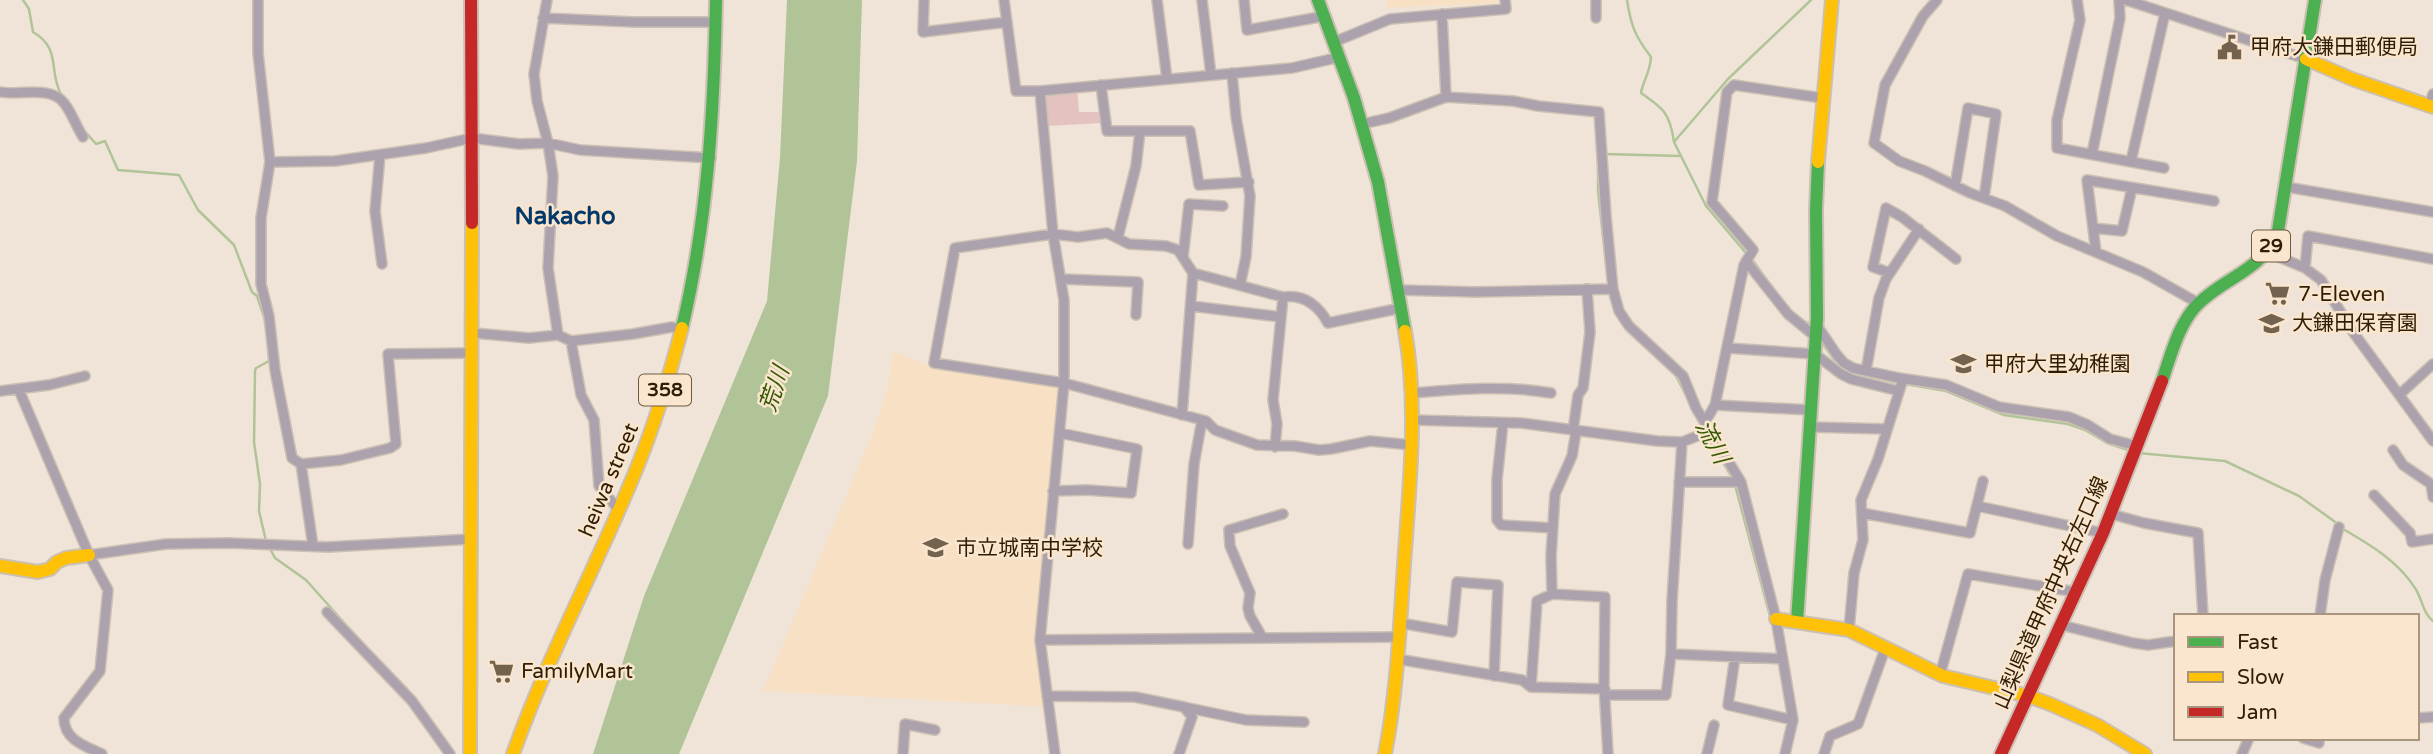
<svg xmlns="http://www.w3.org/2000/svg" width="2433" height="754" font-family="'Varela Round','Noto Sans JP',sans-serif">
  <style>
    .built { fill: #f7e0c4 }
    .green { fill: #e4c2c0 }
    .water { fill: #b1c498 }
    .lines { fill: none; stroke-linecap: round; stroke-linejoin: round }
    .stream { stroke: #b1c498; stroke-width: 2.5 }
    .street-casing { stroke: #ccc0b3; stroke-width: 12 }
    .fast-casing { stroke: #ccc0b3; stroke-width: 16 }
    .slow-casing { stroke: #ccc0b3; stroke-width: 16 }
    .jam-casing { stroke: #ccc0b3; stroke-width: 16 }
    .street { stroke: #aba2ad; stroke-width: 9 }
    .fast { stroke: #4caf50; stroke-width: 12 }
    .slow { stroke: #ffc107; stroke-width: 12 }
    .jam { stroke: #c62828; stroke-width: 12 }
    .labels { text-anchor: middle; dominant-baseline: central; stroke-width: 5; stroke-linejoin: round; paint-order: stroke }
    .shield { fill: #fae5ce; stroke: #6d5a41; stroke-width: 2 }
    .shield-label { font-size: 19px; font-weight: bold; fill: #301e04 }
    .poi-label { font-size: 21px; fill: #301e04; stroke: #fae5ce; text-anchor: start }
    .street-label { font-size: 21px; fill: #301e04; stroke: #fae5ce }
    .water-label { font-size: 23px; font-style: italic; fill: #345a02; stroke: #fae5ce }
    .quarter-label { font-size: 24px; font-weight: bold; fill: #03396a; stroke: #fae5ce }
  </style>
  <rect width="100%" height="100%" fill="#f0e4d8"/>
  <path class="built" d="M1386 0H1499L1496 3 1387 8Z
    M893 351 928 365 1064 383 1040 640 1049 707 763 691 870 440 888 387Z"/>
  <path class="green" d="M1077 88 1079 112H1099L1101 123 1048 126 1045 91Z"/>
  <path class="water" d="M787 0H862L857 161 828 396 679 754H593L644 596 767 301 780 158Z"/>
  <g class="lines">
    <path class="stream" d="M23 0 29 9 33 32C62 49 48 71 61 94 65 100 69 102 72 108
      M1627 0C1631 26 1635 36 1651 57 1650 74 1643 80 1641 93 1663 108 1670 113 1674 142
      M83 129 96 144 105 141 118 170 179 175 198 210 234 245 252 292 257 296 266 323
      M1598 153V191L1608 282
      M1604 154 1681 156
      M1746 253 1706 206 1674 142 1728 79 1811 0
      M1751 258 1772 287
      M1609 292C1614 315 1622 326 1639 341
      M1802 320 1808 323 1812 329
      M1820 340 1838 365 1860 374 1899 383
      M1675 374 1704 430
      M1905 384 1946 391 2004 415 2068 424 2085 430 2107 443 2128 450
      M1707 436 1733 479
      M2138 453 2225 461 2299 496 2338 524
      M1735 485 1771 620
      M2343 529C2369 544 2398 561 2415 588 2422 598 2423 614 2433 621
      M266 541 259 511 260 484 254 442 255 371 256 368 269 361 268 347
      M269 547 275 558 306 580 356 636
      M380 661 407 689
      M420 705 429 717"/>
    <defs>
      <path id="street" d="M258 0V53L270 162 261 218V284L269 316 275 370 292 458 301 464 313 546
        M547 0 534 74 537 101 548 143 553 176 548 268 558 335
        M924 0 923 32 1007 22
        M1004 0 1016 91H1040
        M1157 0 1167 79
        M1202 0 1211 75
        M1244 0 1247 30 1325 16
        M1596 0V18
        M1937 0 1923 16 1885 85 1874 143 1899 161 1925 171 1970 193 2005 206 2057 236 2143 272 2198 303
        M2077 0 2080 20 2057 120V148L2164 168
        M2126 0 2306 59
        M1442 14 1446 97
        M543 18 634 22H715
        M1334 42 1390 19 1506 9 1505 0
        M1232 73 1236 117 1250 196 1246 257 1240 285
        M1101 85 1107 131H1190L1199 185 1249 182
        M0 92C19 96 51 85 64 103 72 113 76 126 83 137
        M2429 106 2433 94
        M1362 124 1389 118 1446 97 1513 101 1538 106 1599 112 1606 216 1613 289 1619 311 1629 326 1683 376 1696 408 1741 482 1776 619 1789 696 1793 720 1785 754
        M2092 154 2120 18 2119 0
        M380 155 375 211 382 264
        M2131 161 2165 13
        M270 162 335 161 426 148 472 138 519 144 548 143 580 150 711 158
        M1955 186 1968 108 1996 114 1984 198
        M2286 187 2433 212
        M2093 228 2122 231 2132 188
        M1118 237 1136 166 1140 131
        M2096 252 2087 180 2214 201
        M2267 252 2305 268 2321 280 2353 332 2433 441
        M1183 257 1189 204 1223 206
        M1746 261 1788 314 1816 337
        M2305 268 2308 236 2433 259
        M1193 273 1283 297C1304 294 1318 305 1328 323L1401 308
        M1890 273 1873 267 1886 208 1902 217 1956 259
        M1061 279 1138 282 1136 315
        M1398 290 1476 292 1613 289
        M1191 306 1281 317
        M1816 324 1837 355 1844 363 1853 368 1899 378 1946 385 1999 407 2069 417 2088 425 2110 439 2137 446
        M473 333 529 338 558 335 571 341 633 334 672 327 683 330
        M571 341 581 395 594 420 599 486 618 509
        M1727 348 1815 354 1841 374 1851 379 1899 391
        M1866 371 1879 298 1886 279 1919 229
        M19 390 89 555 108 590 100 671 64 718C64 740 85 746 102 754
        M0 391 49 385 85 376
        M1413 393C1460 389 1504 385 1551 393
        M2399 395 2433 364
        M1715 405 1811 410
        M1182 415 1193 273 1178 250 1166 246 1129 244 1107 233 1078 237 1053 234 955 248 934 363 1064 383 1206 421 1215 430 1257 445 1295 446 1319 450 1331 449 1370 441 1412 445
        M1413 420 1521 423 1657 441 1682 442 1710 431
        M1705 422 1715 405 1744 265 1753 250 1712 202 1727 92 1734 85 1822 98
        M1503 423 1497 479V520L1501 525 1553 528
        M1810 427 1887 429
        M1573 431 1578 395 1583 388 1590 332 1587 289
        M1275 447 1277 424 1273 400 1283 297
        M2393 450 2403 465 2431 484 2433 497
        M301 464 341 460 390 448 396 444 388 354 473 353
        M1679 482H1741
        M1053 491 1087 490 1131 493 1137 449 1060 433
        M2374 495 2410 533 2412 542 2433 539
        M1977 506 2103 533
        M1862 513 1970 533 1983 481
        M2111 514 2144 523 2198 533 2203 616
        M1188 544 1194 464 1202 420
        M89 555 166 544 228 543 328 547 472 539
        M1552 594 1551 556 1555 494 1572 456 1576 432
        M327 612 412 701 450 754
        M2320 616 2325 580 2339 527
        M1400 623 1452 632 1457 582 1498 585 1494 676
        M2061 625 2133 643 2148 645 2176 641
        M1849 630 1854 573 1863 540 1861 500 1878 459 1903 379
        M1262 637 1250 616 1248 608 1250 593 1230 546 1229 530 1283 514
        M1040 640 1399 637
        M1671 654 1783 659
        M1735 657 1728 705 1793 720
        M1397 659 1522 680 1531 687 1605 689
        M1940 675 1968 574 2076 592
        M1531 687 1537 601 1552 594 1605 597 1604 685 1608 754
        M1606 695H1666L1671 654 1672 601 1682 442
        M1047 696 1135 697 1184 707 1192 717 1179 754
        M1184 707 1246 720 1304 722
        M2417 718 2433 717
        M2303 738 2319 743V738
        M903 754 905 724 935 730
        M1055 754 1040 640 1064 383V300L1053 234 1040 91 1292 68 1340 57
        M1707 754 1714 725
        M1824 754 1830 736 1858 724 1885 649
        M2242 754 2249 738"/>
      <path id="fast" d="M1318 0 1354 98 1378 182 1405 331
        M682 328C708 219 714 111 716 0
        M2162 381C2171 355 2179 322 2199 303 2228 275 2261 272 2278 231L2315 0
        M1797 622 1817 318 1816 210 1818 162"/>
      <path id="slow" d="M2306 59 2352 79 2433 107
        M1818 162 1832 0
        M0 566 38 572 50 569 57 562 66 558 89 555
        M1776 619 1849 630 1943 676 2028 696 2050 704 2097 725 2145 754
        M470 754 472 223
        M513 754C548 655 599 562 638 465 656 420 670 374 682 328
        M1385 754C1398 687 1400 619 1405 551 1410 478 1418 404 1405 331"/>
      <path id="jam" d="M471 0 472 223
        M2001 754 2103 533 2162 381"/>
    </defs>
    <use href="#street" class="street-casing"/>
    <use href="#fast" class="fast-casing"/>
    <use href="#slow" class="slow-casing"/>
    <use href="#jam" class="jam-casing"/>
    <use href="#street" class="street"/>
    <use href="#fast" class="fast"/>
    <use href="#slow" class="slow"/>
    <use href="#jam" class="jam"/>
  </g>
  <defs>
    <symbol id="civic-bare" viewBox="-9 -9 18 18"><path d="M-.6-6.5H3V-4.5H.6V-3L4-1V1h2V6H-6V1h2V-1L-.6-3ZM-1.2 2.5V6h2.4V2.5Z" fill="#73634e" stroke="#fae5ce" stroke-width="2.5" paint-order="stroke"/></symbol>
    <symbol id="supermarket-bare" viewBox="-9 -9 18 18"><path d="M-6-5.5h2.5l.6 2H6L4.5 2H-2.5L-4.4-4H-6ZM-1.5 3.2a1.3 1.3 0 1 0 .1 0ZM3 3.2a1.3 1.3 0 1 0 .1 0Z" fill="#73634e" stroke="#fae5ce" stroke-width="2.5" paint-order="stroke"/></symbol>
    <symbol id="school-bare" viewBox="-9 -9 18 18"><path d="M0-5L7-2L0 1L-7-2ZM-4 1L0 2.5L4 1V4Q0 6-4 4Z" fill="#73634e" stroke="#fae5ce" stroke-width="2.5" paint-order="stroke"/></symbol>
  </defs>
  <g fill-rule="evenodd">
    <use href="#civic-bare" x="2212" y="30" width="35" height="35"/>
    <use href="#supermarket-bare" x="2260" y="276" width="35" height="35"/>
    <use href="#school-bare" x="2254" y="306" width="35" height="35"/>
    <use href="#school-bare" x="1946" y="346" width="35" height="35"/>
    <use href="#school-bare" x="918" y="530" width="35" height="35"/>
    <use href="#supermarket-bare" x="484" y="654" width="35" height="35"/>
  </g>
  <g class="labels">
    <g class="shield">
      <rect x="2252" y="230.5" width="38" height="31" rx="5"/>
      <rect x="639" y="374.5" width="52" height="31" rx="5"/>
    </g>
    <g class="shield-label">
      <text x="2271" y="246">29</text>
      <text x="665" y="390">358</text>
    </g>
    <g class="poi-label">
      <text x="2250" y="47">甲府大鎌田郵便局</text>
      <text x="2298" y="294">7-Eleven</text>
      <text x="2292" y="323">大鎌田保育園</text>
      <text x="1984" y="364">甲府大里幼稚園</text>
      <text x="956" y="548">市立城南中学校</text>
      <text x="521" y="671">FamilyMart</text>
    </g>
    <g class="street-label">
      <text transform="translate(609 480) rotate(-67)">heiwa street</text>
      <text transform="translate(2051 593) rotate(-66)">山梨県道甲府中央右左口線</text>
    </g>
    <g class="water-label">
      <text transform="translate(775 389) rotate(-71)">荒川</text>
      <text transform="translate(1712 442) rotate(62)">流川</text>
    </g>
    <g class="quarter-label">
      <text x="565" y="216">Nakacho</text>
    </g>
  </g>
  <rect x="2174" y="614" width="245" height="126" fill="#fae5ce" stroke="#a9957d" stroke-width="2"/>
  <rect x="2188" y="637" width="35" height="10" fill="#4caf50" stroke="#a9957d" stroke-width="2"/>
  <text x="2237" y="649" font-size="21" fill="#301e04">Fast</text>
  <rect x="2188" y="672" width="35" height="10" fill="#ffc107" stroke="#a9957d" stroke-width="2"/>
  <text x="2237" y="684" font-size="21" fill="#301e04">Slow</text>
  <rect x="2188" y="707" width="35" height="10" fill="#c62828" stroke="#a9957d" stroke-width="2"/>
  <text x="2237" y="719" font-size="21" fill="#301e04">Jam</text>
</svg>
